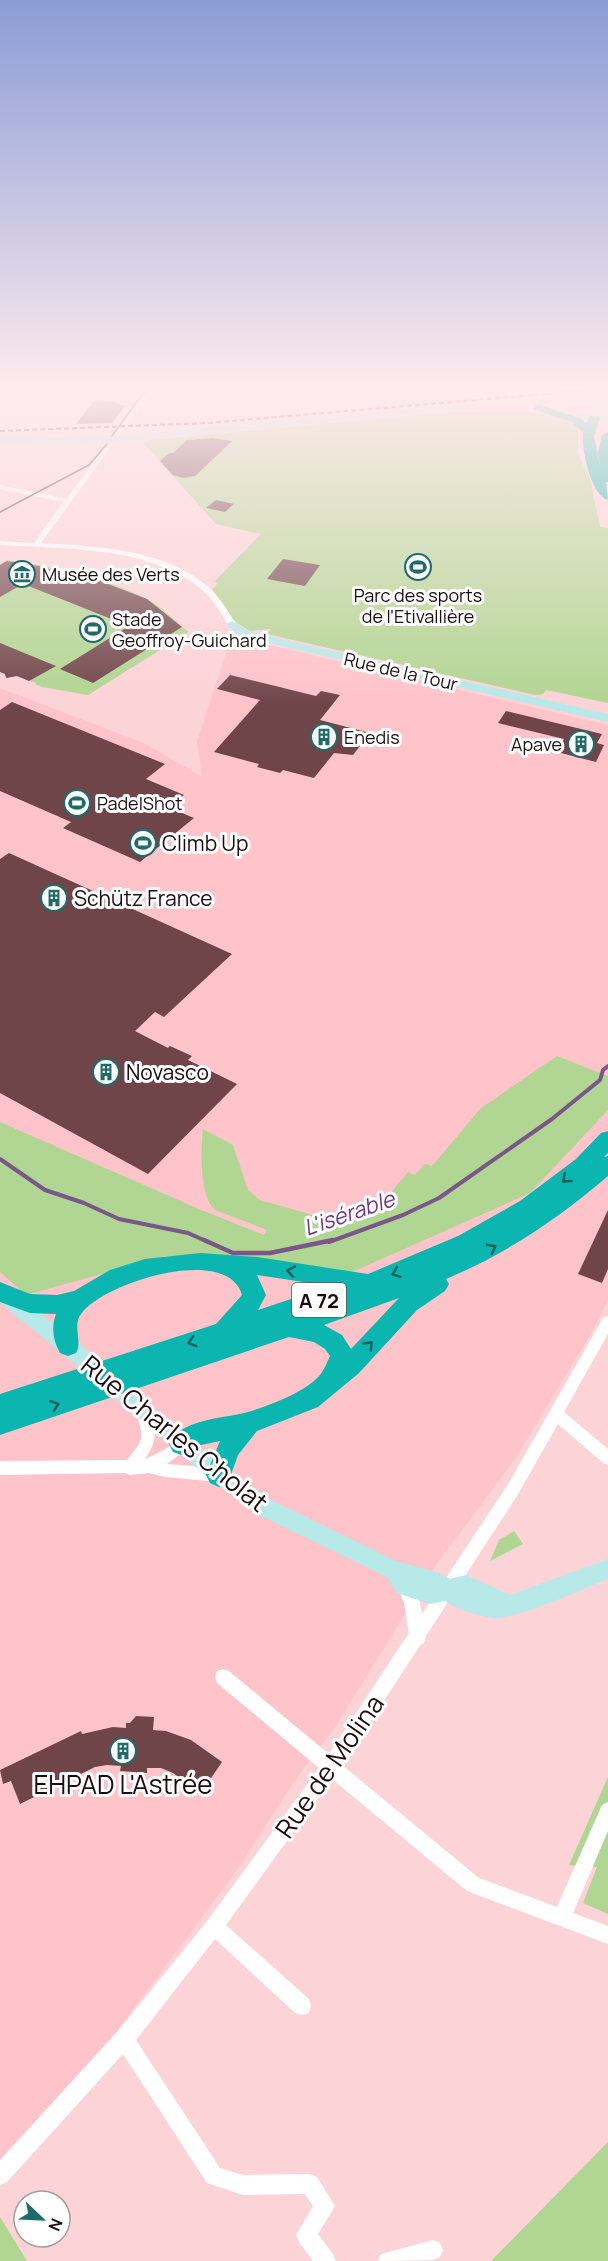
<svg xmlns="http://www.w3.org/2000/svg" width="608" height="2261" font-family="Manrope,sans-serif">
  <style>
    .built { fill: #ffc3ca }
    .green { fill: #b1d592 }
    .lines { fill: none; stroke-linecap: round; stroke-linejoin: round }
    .stream-far1 { stroke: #795788; stroke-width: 4 }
    .stream { stroke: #795788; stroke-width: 4.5 }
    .building { fill: #6f454a }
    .street { fill: #fff; fill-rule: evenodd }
    .secondary { fill: #b6e9e8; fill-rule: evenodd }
    .highway { fill: #0bb6b1; fill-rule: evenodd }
    .tram { stroke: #513a3d; stroke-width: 1.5 }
    .rail { stroke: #513a3d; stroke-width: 2; stroke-dasharray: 5 3; stroke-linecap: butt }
    .oneway { stroke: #14605f }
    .labels { text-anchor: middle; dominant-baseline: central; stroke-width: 6; stroke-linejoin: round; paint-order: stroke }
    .far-poi-label { font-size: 18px; fill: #1c0b0d; stroke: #fff; text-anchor: start }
    .far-street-label { font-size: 18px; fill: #1c0b0d; stroke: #fff }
    .shield { fill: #fff; stroke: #605456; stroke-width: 1.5 }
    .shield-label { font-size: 20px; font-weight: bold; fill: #1c0b0d }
    .poi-label { font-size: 21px; fill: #1c0b0d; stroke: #fff; text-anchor: start }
    .water-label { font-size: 22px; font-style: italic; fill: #6e398c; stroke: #fff }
    .near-street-label { font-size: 26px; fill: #1c0b0d; stroke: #fff }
    .near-poi-label { font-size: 26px; fill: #1c0b0d; stroke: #fff }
  </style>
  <rect width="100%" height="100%" fill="#fcd3d7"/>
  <path class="built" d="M232 636 608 725V1300L593 1330 515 1459 433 1569 333 1730 293 1783 236 1871 116 2032 0 2165V688L146 744 202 777 197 741Z"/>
  <path class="green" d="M451 412H539L560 417 578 426V454L590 479 600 527 608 528V703L546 690 543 694 535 695 267 634 271 629 250 631 234 621 212 589 218 583 214 582 261 534 216 524 144 444 150 440Z
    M7 560C55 567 101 576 145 598 162 606 174 621 189 632L88 695 42 687 35 684 36 683 16 676 7 678V672H0V564Z
    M557 1056 608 1076V1110L530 1193 350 1273 166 1256 26 1295 0 1272V1122L199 1209 264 1235 267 1230 215 1210C199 1196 201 1149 203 1129L233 1145 248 1190 260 1200 327 1219 378 1208 408 1172 415 1175 425 1164 432 1166 481 1108Z
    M514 1531 523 1544 490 1561 499 1540Z
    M608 1777V1914L583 1903 597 1867 569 1865Z
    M608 2142V2261H491Z
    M0 2217 27 2261H0Z"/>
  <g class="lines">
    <path class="stream-far1" d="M0 1159 45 1190 84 1203 119 1219 188 1233 208 1242
      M329 1242 403 1215 439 1198 552 1119 600 1080 603 1070 608 1066"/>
    <path class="stream" d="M204 1240 233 1253H270L333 1240"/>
  </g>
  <path class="building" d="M95 400 110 401 125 406 112 423 76 424Z
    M213 438 232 441 195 476 183 478 173 475 160 461 169 453H173L187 440Z
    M216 500 234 504 225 512 206 508Z
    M283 559 320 565 305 586 267 579Z
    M7 561 45 567 66 577 75 572 103 582 147 599 182 627 93 683 60 669 129 626 26 585H21L0 597V565Z
    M0 643 56 666 29 681 17 676 6 678 5 674 0 672Z
    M230 675 316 696 321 691 340 695 320 720 370 733 353 755 334 753 314 778 283 770 280 773 257 767 259 764 214 752 260 700 217 689Z
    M12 702 165 764 146 779 184 795 168 807 194 818 140 862 63 828 71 822 0 791V710Z
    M506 711 602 734 597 743 604 745 596 762 557 752 564 739 498 723Z
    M9 853 232 954 164 1017 155 1012 135 1031 168 1048 170 1046 192 1056 188 1060 237 1084 148 1174 0 1093V859Z
    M608 1210V1269L602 1283 578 1274Z
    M136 1716 154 1717 153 1730 166 1731 191 1740 222 1762 201 1793 173 1773 161 1768H147V1773L120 1771 121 1766 107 1765 95 1767 20 1804 11 1781 3 1784 0 1770 81 1731 82 1734 113 1727 126 1728V1723H130Z"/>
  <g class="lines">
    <path class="street" d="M149 389H155L117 437H113V435Z
      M108 443 113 444 41 543C94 546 167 549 208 587 220 597 228 611 236 624L235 626H229C221 613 213 599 201 589 150 546 63 549 0 545V541L34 543 63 502 0 489V485L66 499Z
      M608 1316V1334L564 1412 608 1449V1465L603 1463 558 1424 517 1496 426 1636 424 1643 421 1644 342 1765 479 1878 557 1907 602 1805 608 1802V1831L573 1913 608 1926V1944L467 1891 332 1779 226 1925 309 1999 311 2006 309 2013 302 2015 295 2013 215 1939 136 2040 220 2168 243 2175 310 2174 317 2177 335 2206 318 2234 333 2254 336 2261H313L299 2242 296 2235 313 2206 305 2194 243 2195 207 2183 123 2054 7 2182 0 2185V2160L117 2032 208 1920 319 1768 217 1683 215 1677 217 1671 223 1669 229 1671 329 1754 409 1633 404 1603 397 1586 400 1581 405 1579 410 1581 420 1603 422 1614 507 1486 603 1318Z
      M144 1408 149 1410C158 1429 157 1442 145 1459L164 1450 182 1438 187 1439 189 1444 187 1449 167 1464 219 1468 224 1470 226 1475 224 1480 219 1482 165 1477 149 1473 130 1475 125 1473 0 1475V1461L127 1460C132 1453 139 1446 141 1439 143 1428 135 1419 139 1410Z
      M433 2240 440 2243 443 2250 440 2257 433 2260 378 2261 381 2254Z"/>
    <path class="secondary" d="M542 396 582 397 608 402V408L582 403 542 402 127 441 61 444 0 443V437L61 438 127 435Z
      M537 405 608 418V424L534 410 533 408Z
      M232 621 246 630 284 640 608 714V722L277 645 238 634 226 624Z
      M0 1286 6 1288 75 1340 226 1469 273 1501 396 1561 439 1573 450 1579 466 1575 510 1595 608 1559V1579C585 1588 513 1621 493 1618 479 1616 456 1609 445 1601L430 1604 397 1593 387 1577 259 1515 212 1481 61 1352 0 1303Z"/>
    <path class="highway" d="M539 405 580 418 586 423 590 416H598L600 418 594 436 600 466 598 453 602 435 608 432V482H606L608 500C591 495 581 449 583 433L572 422 535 410V406Z
      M608 1131V1153L604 1157 608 1156V1176C559 1218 506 1254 446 1279L449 1284 445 1291 417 1310 359 1373 318 1407 257 1431 238 1455 228 1483 219 1487 210 1483 206 1475 220 1441 201 1445 182 1455 173 1452 169 1444C181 1419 220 1419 244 1413 266 1407 304 1393 319 1376 324 1371 327 1362 330 1356L325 1349 314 1342 289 1337 0 1435V1394L216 1324 242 1295C228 1244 104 1282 81 1314 72 1326 83 1341 76 1353L68 1356 60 1353C53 1341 51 1327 56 1314L30 1313 0 1302V1282L30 1294 57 1295 74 1291 110 1270 145 1259 200 1253 257 1257 368 1274 458 1236 520 1201 576 1159 601 1133ZM257 1275 330 1286 258 1310 266 1295ZM399 1298 351 1349 342 1335 324 1325Z"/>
    <path class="tram" d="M112 436 146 389
      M0 512 89 465 107 444"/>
    <path class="rail" d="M0 431 207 423 603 389"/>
  </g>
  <defs><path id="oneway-chevron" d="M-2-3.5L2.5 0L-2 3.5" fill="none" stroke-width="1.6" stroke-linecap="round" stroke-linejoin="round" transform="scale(1.5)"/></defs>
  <g class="oneway">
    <use href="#oneway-chevron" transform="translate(566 1179) rotate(139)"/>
    <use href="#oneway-chevron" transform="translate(492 1248) rotate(-28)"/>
    <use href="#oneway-chevron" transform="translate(291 1271) rotate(-170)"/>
    <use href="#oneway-chevron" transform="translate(396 1273) rotate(159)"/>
    <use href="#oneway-chevron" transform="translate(192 1342) rotate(162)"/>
    <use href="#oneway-chevron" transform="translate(369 1345) rotate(-47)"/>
    <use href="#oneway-chevron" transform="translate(55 1405) rotate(-19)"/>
  </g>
  <linearGradient id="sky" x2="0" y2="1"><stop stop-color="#8b9cd6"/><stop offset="0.55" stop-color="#feebed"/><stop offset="1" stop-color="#feebed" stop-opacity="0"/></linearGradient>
  <rect width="608" height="705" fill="url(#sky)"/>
  <defs>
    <symbol id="stadium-ring" viewBox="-11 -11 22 22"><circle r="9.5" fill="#fff" stroke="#206b68" stroke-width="1.5"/><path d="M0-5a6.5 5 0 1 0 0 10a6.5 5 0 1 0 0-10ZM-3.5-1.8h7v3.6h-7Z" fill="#206b68"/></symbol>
    <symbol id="museum-ring" viewBox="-11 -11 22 22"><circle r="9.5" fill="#fff" stroke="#206b68" stroke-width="1.5"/><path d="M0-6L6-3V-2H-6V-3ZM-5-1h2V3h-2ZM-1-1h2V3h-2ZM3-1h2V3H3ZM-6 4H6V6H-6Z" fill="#206b68"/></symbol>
    <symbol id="building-ring" viewBox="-11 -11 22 22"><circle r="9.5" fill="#fff" stroke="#206b68" stroke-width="1.5"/><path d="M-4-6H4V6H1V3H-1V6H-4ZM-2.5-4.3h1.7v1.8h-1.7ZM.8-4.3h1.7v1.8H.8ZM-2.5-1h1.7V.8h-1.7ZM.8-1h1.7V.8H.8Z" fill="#206b68"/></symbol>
  </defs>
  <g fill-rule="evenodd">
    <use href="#stadium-ring" x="403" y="552" width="30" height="30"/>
    <use href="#museum-ring" x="7" y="559" width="30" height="30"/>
    <use href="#stadium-ring" x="78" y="614" width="30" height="30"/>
    <use href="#building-ring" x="309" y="722" width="30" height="30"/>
    <use href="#building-ring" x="566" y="729" width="30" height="30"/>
    <use href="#stadium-ring" x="62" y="788" width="30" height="30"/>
    <use href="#stadium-ring" x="128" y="828" width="30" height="30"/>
    <use href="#building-ring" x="39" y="883" width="30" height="30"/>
    <use href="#building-ring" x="91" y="1057" width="30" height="30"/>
    <use href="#building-ring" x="108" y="1736" width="30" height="30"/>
  </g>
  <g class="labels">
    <g class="far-poi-label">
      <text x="42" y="574">Musée des Verts</text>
      <text x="418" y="595" text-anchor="middle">Parc des sports<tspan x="418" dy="21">de l'Etivallière</tspan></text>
      <text x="112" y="619">Stade<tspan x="112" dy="21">Geoffroy-Guichard</tspan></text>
      <text x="344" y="737">Enedis</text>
      <text x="562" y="744" text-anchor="end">Apave</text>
      <text x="97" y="803">PadelShot</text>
    </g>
    <g class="far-street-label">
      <text transform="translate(401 671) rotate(13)">Rue de la Tour</text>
    </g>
    <rect class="shield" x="292" y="1283" width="54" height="34" rx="4.5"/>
    <g class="shield-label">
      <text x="319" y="1300">A 72</text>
    </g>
    <g class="poi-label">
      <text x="162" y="843">Climb Up</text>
      <text x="74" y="898">Schütz France</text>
      <text x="126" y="1072">Novasco</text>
    </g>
    <g class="water-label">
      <text transform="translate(349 1213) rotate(-19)">L'isérable</text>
    </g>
    <g class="near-street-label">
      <text transform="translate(175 1433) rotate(39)">Rue Charles Cholat</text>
      <text transform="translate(329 1766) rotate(-55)">Rue de Molina</text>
    </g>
    <g class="near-poi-label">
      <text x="123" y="1784">EHPAD L'Astrée</text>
    </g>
  </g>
  <g transform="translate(42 2219) rotate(113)"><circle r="28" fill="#ffffff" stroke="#a49d9e" stroke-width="1.5"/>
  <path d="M0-4.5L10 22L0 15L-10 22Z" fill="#206b68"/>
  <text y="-9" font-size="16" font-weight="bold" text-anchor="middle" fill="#1c0b0d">N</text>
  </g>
</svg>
